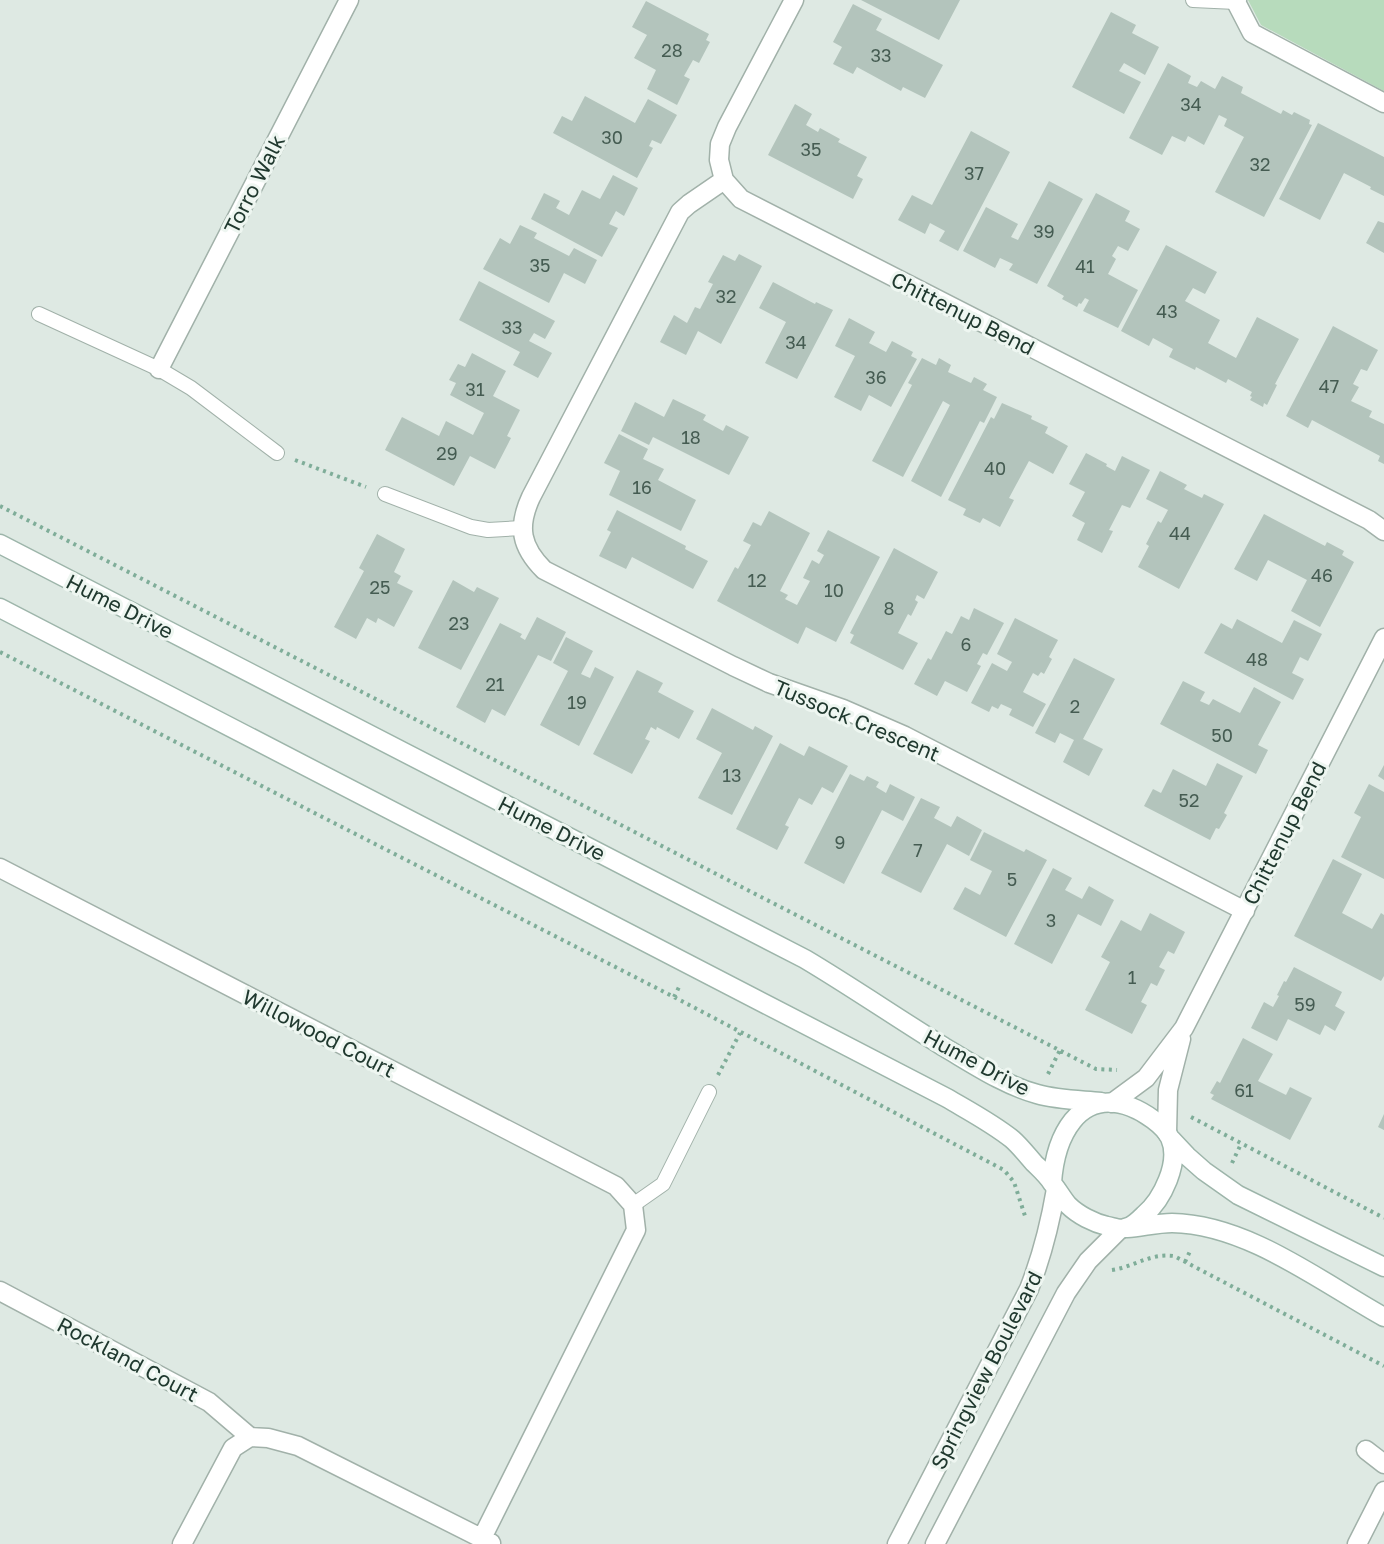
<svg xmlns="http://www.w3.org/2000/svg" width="1384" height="1544" font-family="'Golos Text',sans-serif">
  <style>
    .green { fill: #b7dbbc }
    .building { fill: #b3c4bc }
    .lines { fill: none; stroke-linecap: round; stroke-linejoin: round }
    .lane-casing { stroke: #a1b1a9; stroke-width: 16 }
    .street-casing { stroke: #a1b1a9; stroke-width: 21 }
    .secondary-casing { stroke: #9db5aa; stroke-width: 21 }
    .path { stroke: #7fad99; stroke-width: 4; stroke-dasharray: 3 4.5; stroke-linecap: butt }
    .lane { stroke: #fff; stroke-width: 14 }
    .street { stroke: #fff; stroke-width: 18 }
    .secondary { stroke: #fff; stroke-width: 18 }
    .labels { text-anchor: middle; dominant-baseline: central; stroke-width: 6; stroke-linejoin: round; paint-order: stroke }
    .number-label { font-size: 18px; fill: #455c52 }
    .street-label { font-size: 21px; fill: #20392f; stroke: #eef6f1 }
  </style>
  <rect width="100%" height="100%" fill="#dee9e3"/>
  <path class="green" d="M1248 0H1384V91L1261 25Z"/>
  <path class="building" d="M861 0H960L939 40Z
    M646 1 709 34 706 40 710 42 699 63 693 60 684 76 690 79 677 105 647 89 656 70 634 58 647 35 632 27Z
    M853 4 882 19 876 30 943 65 925 98 903 87 901 91 857 67 853 74 833 64 842 47 833 42Z
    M1111 12 1136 25 1132 33 1159 47 1145 75 1124 63 1119 71 1141 82 1124 114 1072 87Z
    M1168 63 1191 76 1188 83 1197 87 1201 81 1215 89 1222 76 1243 87 1241 93 1281 114 1283 110 1292 115 1294 112 1310 120 1309 124 1312 125 1264 217 1215 192 1244 137 1224 126 1227 119 1219 115 1204 145 1188 136 1185 142 1172 136 1162 155 1129 138Z
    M585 96 635 123 648 99 677 115 661 144 652 140 649 146 653 148 637 178 553 133 562 116 572 121Z
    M795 104 812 114 806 125 818 132 820 128 840 139 838 142 867 157 857 176 863 179 853 199 768 155Z
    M1318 123 1384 157V196L1370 189 1371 187 1344 173 1320 220 1279 199Z
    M971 131 1010 152 958 251 939 241 945 231 930 223 925 234 898 220 912 195 932 205Z
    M613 175 638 188 624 216 616 211 609 224 618 228 602 257 531 219 544 193 560 201 556 208 569 215 582 190 600 199Z
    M1049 181 1083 199 1037 284 1009 270 1013 264 1000 258 995 268 963 251 986 207 1018 224 1011 237 1018 240Z
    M1096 193 1130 211 1125 221 1140 229 1128 251 1118 246 1112 256 1116 259 1108 274 1138 290 1118 328 1083 311 1089 300 1085 298 1081 304 1079 303 1077 307 1062 299 1064 296 1047 286Z
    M1378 221 1384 223V253L1366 243Z
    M520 225 537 233 534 238 569 256 574 248 597 260 585 284 564 273 549 303 483 269 500 238 510 244Z
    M1166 245 1217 272 1205 294 1193 288 1185 301 1220 320 1208 343 1236 358 1257 317 1299 339 1275 384 1277 385 1267 405 1264 403 1263 407 1250 400 1252 397 1250 396 1252 392 1228 379 1226 383 1196 367 1195 370 1169 357 1173 349 1153 338 1149 346 1121 331Z
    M739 254 762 266 721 344 698 331 686 355 660 342 674 315 687 323 695 307 700 309 713 284 708 282 723 255 735 261Z
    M479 281 555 321 545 339 534 333 529 341 552 353 538 378 513 365 520 352 459 320Z
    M773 282 815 304 816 302 833 310 797 379 765 363 786 322 759 308Z
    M849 318 875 332 869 343 886 352 892 341 913 352 911 356 917 359 891 407 869 395 861 411 834 397 855 356 835 346Z
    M1333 326 1378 350 1367 371 1361 369 1353 384 1359 387 1351 401 1372 411 1369 417 1384 424V464L1378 461 1380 456 1312 420 1308 428 1286 416Z
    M472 353 506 371 493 396 520 410 507 436 511 438 495 469 470 456 454 486 385 450 402 417 439 436 446 421 473 435 484 413 450 395 456 383 449 380 458 364 465 367Z
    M922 358 936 365 939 358 951 365 948 372 971 383 974 377 987 384 983 390 997 397 984 423 980 421 941 497 911 481 950 405 943 401 903 477 872 461 912 385 908 383Z
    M673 399 706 415 703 420 723 431 726 425 749 437 729 475 653 437 649 445 621 431 635 402 664 417Z
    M1002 403 1032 416 1031 419 1048 427 1045 433 1068 446 1053 474 1029 461 1009 498 1014 500 1000 527 983 518 980 523 963 515 966 509 948 500 991 417 994 419Z
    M619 434 648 449 643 459 664 469 658 480 696 500 681 531 609 495 620 471 604 463Z
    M1086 453 1107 464 1106 466 1115 471 1122 456 1150 470 1130 508 1122 505 1109 530 1113 531 1102 553 1077 540 1085 523 1072 516 1085 492 1069 484Z
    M1160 471 1187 485 1184 489 1202 498 1204 494 1224 504 1179 589 1138 567 1149 546 1146 544 1158 521 1161 523 1168 510 1146 499Z
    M617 510 686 546 685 549 708 561 693 589 632 557 626 569 599 556 611 532 607 530Z
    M769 511 810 533 780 591 788 595 785 599 797 605 810 581 803 578 812 560 819 564 824 555 817 551 828 530 880 557 836 642 806 627 798 644 717 601 735 567 738 569 751 545 743 541 753 522 761 526Z
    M1264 514 1325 546 1327 542 1344 551 1342 555 1354 562 1320 627 1291 611 1307 580 1268 560 1257 581 1234 569Z
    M377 534 405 549 394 572 401 576 397 583 413 591 394 627 378 618 376 623 367 618 356 639 334 627 364 571 359 568Z
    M894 548 938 572 924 599 917 595 915 600 918 602 911 616 908 614 898 633 918 643 903 670 850 643 854 635 850 633Z
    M453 580 474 592 477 587 499 598 461 670 418 648Z
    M974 608 1004 623 987 655 983 653 977 664 981 666 967 692 945 681 937 696 914 684 928 658 931 660 946 631 952 634 961 616 969 620Z
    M537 617 566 632 551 661 538 655 505 716 492 709 485 723 456 707 500 623 522 634 520 637 525 640Z
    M1015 618 1058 640 1049 657 1052 659 1044 674 1041 672 1038 676 1033 673 1023 692 1046 704 1033 727 1009 715 1012 709 1001 704 998 709 992 706 989 712 971 703 992 663 1007 671 1012 662 997 654Z
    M1237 619 1282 643 1294 620 1322 634 1308 661 1300 657 1292 673 1304 679 1293 700 1204 653 1221 623 1232 629Z
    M566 637 593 651 581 674 590 678 595 667 614 677 579 746 540 725 568 671 553 663Z
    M1074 658 1115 679 1083 739 1103 749 1089 776 1063 762 1074 740 1060 733 1055 743 1035 733Z
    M637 670 663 683 658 692 694 711 679 739 657 727 656 730 651 727 645 739 650 741 632 774 593 754Z
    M1183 681 1205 692 1200 701 1209 705 1213 699 1240 713 1254 687 1281 702 1258 745 1268 750 1256 774 1160 724Z
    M712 708 753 730 755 726 773 736 732 815 698 798 722 753 696 739Z
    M780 743 804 756 809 746 848 766 833 793 822 787 812 805 799 798 785 825 789 827 777 850 736 829Z
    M1217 763 1243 776 1224 813 1227 815 1219 829 1216 828 1210 840 1144 806 1153 789 1161 793 1173 769 1206 786Z
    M1384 765V780L1378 776Z
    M850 774 864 781 867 776 879 782 876 787 886 793 890 784 915 797 903 821 882 810 844 884 804 863Z
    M1369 784 1384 792V879L1341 857 1361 817 1354 813Z
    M921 798 940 807 934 818 951 827 957 816 982 830 969 856 947 844 921 893 881 873Z
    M984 832 1024 852 1026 849 1047 860 1006 937 953 909 965 887 980 895 992 871 970 860Z
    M1333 859 1362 874 1342 913 1372 929 1381 913 1384 915V976L1381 981 1294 936Z
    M1053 868 1072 878 1065 890 1082 899 1089 886 1114 900 1101 926 1078 914 1052 964 1014 944Z
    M1150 913 1185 932 1174 954 1168 951 1159 967 1165 970 1157 986 1151 983 1141 1002 1147 1005 1132 1034 1085 1010 1110 962 1101 957 1121 920 1141 931Z
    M1294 967 1342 992 1335 1006 1345 1012 1335 1031 1325 1025 1320 1035 1288 1019 1277 1041 1251 1028 1264 1002 1273 1007 1279 996 1277 995 1284 981 1286 982Z
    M1243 1038 1273 1054 1258 1081 1286 1095 1290 1087 1312 1098 1290 1140 1211 1099 1214 1095 1210 1093 1217 1081 1220 1083Z
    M1384 1114V1130L1378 1127Z"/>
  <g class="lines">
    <defs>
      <path id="lane" d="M1193 0 1236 2
        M39 314 159 369 191 388 277 453
        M385 494 471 527 488 530 522 528
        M633 1205 663 1184 709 1092"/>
      <path id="street" d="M794 0 727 127 720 144 719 160 724 180 741 199 1369 520 1384 531
        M1237 0 1236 2 1252 33 1384 103
        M724 180 689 204 680 212 531 497C517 527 521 547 544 570L733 666 769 683 843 709 905 736 1245 911
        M159 369 349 0
        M0 868 616 1186 633 1205 636 1230 482 1538
        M1112 1103 1146 1078 1184 1028 1384 638
        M1167 1133 1168 1090 1181 1039
        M0 1291 209 1402 250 1437
        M1366 1450 1384 1464
        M182 1544 233 1448 250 1437 268 1438 298 1446 491 1543
        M897 1544 1029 1289C1042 1256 1050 1224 1056 1189
        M935 1544 1066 1293 1088 1261 1120 1229
        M1357 1544 1384 1491"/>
      <path id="secondary" d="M0 544 805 959C852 987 897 1018 944 1047 973 1064 1004 1085 1037 1094 1058 1100 1080 1100 1101 1102
        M0 608 947 1098C969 1111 992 1123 1012 1139 1020 1146 1027 1155 1034 1163 1040 1169 1047 1175 1052 1183 1058 1190 1062 1198 1068 1205 1078 1215 1094 1223 1107 1226 1113 1227 1120 1230 1125 1228 1132 1227 1139 1220 1144 1215 1162 1200 1181 1162 1170 1138 1164 1125 1144 1112 1131 1107 1078 1087 1055 1138 1052 1183
        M1171 1139 1187 1156 1204 1171 1238 1195 1384 1267
        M1127 1228C1142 1227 1157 1223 1172 1223 1247 1224 1321 1282 1384 1317"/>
    </defs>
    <use href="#lane" class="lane-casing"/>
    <use href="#street" class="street-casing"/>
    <use href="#secondary" class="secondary-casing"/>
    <path class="path" d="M295 460 366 487
      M0 506 1096 1069 1117 1070
      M0 652 674 997 1004 1170 1014 1182 1026 1219
      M674 997 680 985
      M1048 1074 1060 1050
      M718 1075 740 1033
      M1191 1117 1384 1218
      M1232 1163 1241 1144
      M1185 1262 1191 1249
      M1112 1270C1134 1267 1149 1253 1174 1256L1384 1366"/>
    <use href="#lane" class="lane"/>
    <use href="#street" class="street"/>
    <use href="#secondary" class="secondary"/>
  </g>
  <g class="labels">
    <g class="number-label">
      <text x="672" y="50">28</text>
      <text x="881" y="55">33</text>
      <text x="1191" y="104">34</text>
      <text x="612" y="137">30</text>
      <text x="811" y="149">35</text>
      <text x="1260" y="164">32</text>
      <text x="974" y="173">37</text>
      <text x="1044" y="231">39</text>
      <text x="540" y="265">35</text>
      <text x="1085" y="266">41</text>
      <text x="726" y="296">32</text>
      <text x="1167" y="311">43</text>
      <text x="512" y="327">33</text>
      <text x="796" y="342">34</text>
      <text x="876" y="377">36</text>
      <text x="1329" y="386">47</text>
      <text x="475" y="389">31</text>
      <text x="691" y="437">18</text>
      <text x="447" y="453">29</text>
      <text x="995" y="468">40</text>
      <text x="642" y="487">16</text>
      <text x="1180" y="533">44</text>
      <text x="1322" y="575">46</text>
      <text x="757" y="580">12</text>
      <text x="380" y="587">25</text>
      <text x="834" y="590">10</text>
      <text x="889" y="608">8</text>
      <text x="459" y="623">23</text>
      <text x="966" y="644">6</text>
      <text x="1257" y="659">48</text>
      <text x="495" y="684">21</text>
      <text x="577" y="702">19</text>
      <text x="1075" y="706">2</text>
      <text x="1222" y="735">50</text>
      <text x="732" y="775">13</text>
      <text x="1189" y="800">52</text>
      <text x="840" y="842">9</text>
      <text x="918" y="850">7</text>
      <text x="1012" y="879">5</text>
      <text x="1051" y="920">3</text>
      <text x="1132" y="977">1</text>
      <text x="1305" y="1004">59</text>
      <text x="1244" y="1090">61</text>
    </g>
    <g class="street-label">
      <text transform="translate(254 184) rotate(-63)">Torro Walk</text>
      <text transform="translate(963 313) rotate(27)">Chittenup Bend</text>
      <text transform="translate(120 606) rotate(27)">Hume Drive</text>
      <text transform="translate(857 720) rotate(23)">Tussock Crescent</text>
      <text transform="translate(552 828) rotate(27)">Hume Drive</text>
      <text transform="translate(1284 833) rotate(-63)">Chittenup Bend</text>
      <text transform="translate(319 1033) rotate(27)">Willowood Court</text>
      <text transform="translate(977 1062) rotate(28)">Hume Drive</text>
      <text transform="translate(128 1359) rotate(28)">Rockland Court</text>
      <text transform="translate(986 1370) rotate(-63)">Springview Boulevard</text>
    </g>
  </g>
</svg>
